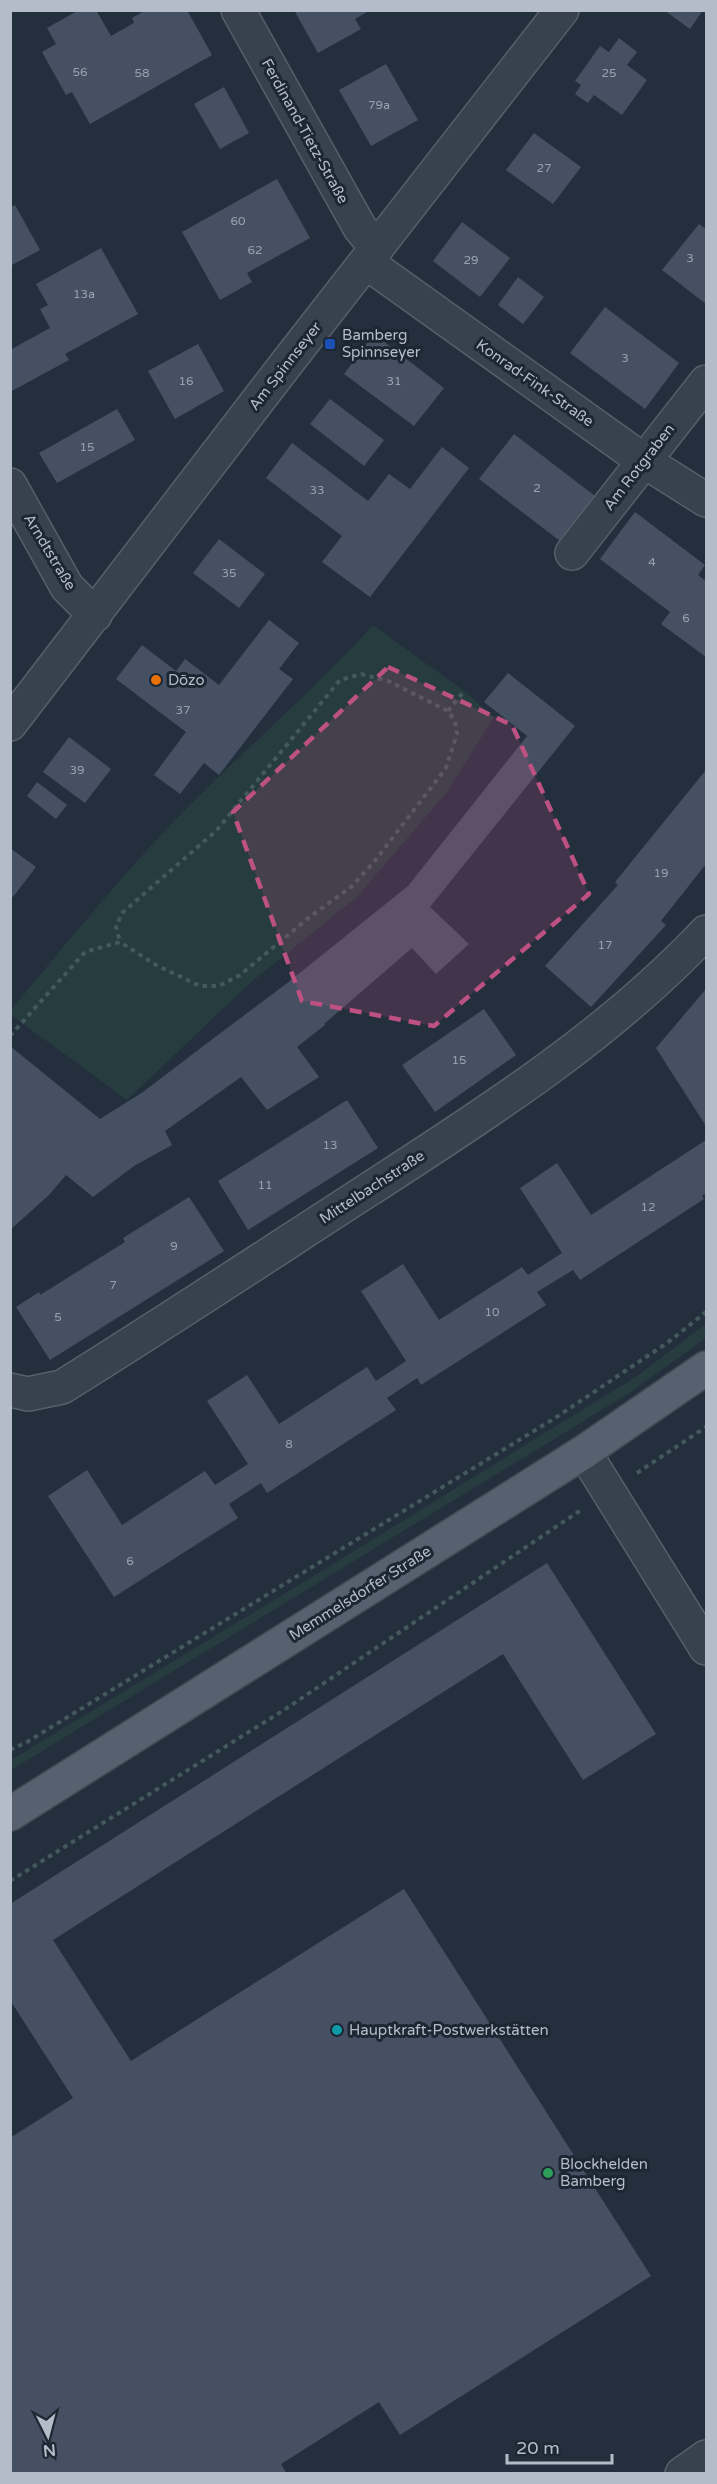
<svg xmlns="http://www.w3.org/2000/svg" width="717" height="2484" font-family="'Varela Round',sans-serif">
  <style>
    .green { fill: #263c3f }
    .building { fill: #455162 }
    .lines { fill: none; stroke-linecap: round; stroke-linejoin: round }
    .minor-casing { stroke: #565f6c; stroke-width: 36 }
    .major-casing { stroke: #414a57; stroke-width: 36 }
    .path { stroke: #44595c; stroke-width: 4; stroke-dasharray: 4.5 4.5; stroke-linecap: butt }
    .minor { stroke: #38414e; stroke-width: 33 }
    .major { stroke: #56606e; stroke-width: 33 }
    .marked { fill: #bd5182; fill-opacity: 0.2; stroke: #bd5182; stroke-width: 4.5; stroke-dasharray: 12 8; stroke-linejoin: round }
    .transit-dot { fill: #1a4fb4; stroke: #1d2633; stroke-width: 2 }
    .food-dot { fill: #e8710a; stroke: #1d2633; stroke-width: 2 }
    .culture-dot { fill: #0f9aa8; stroke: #1d2633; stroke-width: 2 }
    .leisure-dot { fill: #2e9e5b; stroke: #1d2633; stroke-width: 2 }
    .labels { text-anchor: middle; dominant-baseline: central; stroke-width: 6; stroke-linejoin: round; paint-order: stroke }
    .number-label { font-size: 12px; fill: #98a1af }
    .street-label { font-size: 15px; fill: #b4bcc9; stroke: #1d2633 }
    .poi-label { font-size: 15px; fill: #b4bcc9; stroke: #1d2633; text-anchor: start }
  </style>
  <rect width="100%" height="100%" fill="#242f3e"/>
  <path class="green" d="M373 625 464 691 494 717 447 792 357 897 249 984 127 1100 11 1015V1010C71 938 130 864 197 798 255 740 318 686 373 625Z
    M706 1324V1338L628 1394 11 1770V1760L325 1569 637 1376Z"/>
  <path class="building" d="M79 10H96L111 36 134 23 132 18 146 10H187L212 55 90 124 72 92 66 95 42 52 56 44 47 28Z
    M294 10H370L355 19 361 29 318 53Z
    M664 10H703L690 29Z
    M619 38 637 52 627 65 647 80 622 115 594 95 588 103 575 94 581 85 575 81 600 46 609 52Z
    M386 64 418 120 371 146 339 90Z
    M224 87 249 133 220 149 194 104Z
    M534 133 581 167 553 204 506 170Z
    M277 179 310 238 247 273 252 282 220 300 182 232Z
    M15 205 40 250 10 266V208Z
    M462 222 510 258 480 297 433 261Z
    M699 224 706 229V304L662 270Z
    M101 248 138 314 65 354 69 360 10 392V350L50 328 40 309 48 305 36 284Z
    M518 277 544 297 523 324 498 305Z
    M605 307 679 363 645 409 570 353Z
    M374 334 444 388 414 426 344 374Z
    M198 344 224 391 175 419 148 371Z
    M330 399 384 440 364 466 310 424Z
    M117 409 135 440 57 483 39 453Z
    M514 434 595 496 560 541 479 479Z
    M292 443 368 501 389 474 410 489 442 447 469 468 370 597 322 562 342 536 266 478Z
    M635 512 705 565 698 575 706 581V657L661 624 670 612 600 559Z
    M219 539 265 574 239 608 193 573Z
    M269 620 299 643 279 669 293 679 219 775 204 763 180 794 154 775 186 732 116 679 142 645 176 671 185 659 219 685Z
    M508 673 575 726 430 907 469 944 436 974 412 948 324 1024 325 1025 297 1047 319 1077 267 1110 241 1077 165 1131 172 1145 134 1166 93 1197 66 1175 49 1195 10 1230V1046L100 1119 143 1092 210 1041 286 984 408 886 527 736 484 702Z
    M69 737 111 769 85 803 43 772Z
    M706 770V864L661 921 666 925 591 1007 545 966 618 885 615 882Z
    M37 782 67 805 56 819 27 796Z
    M10 848 36 867 13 897 10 895Z
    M706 989V1126L656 1048Z
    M484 1009 516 1055 435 1112 402 1065Z
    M347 1100 378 1148 248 1230 218 1181Z
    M706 1140V1193L702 1196 704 1199 580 1280 573 1270 537 1292 546 1305 421 1385 417 1378 387 1398 396 1410 267 1493 261 1483 229 1504 238 1518 114 1597 48 1496 87 1470 122 1525 205 1471 215 1485 248 1464 207 1401 247 1375 279 1424 367 1367 376 1381 406 1361 361 1291 403 1264 439 1320 522 1267 528 1275 562 1253 520 1188 557 1163 591 1215Z
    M189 1197 224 1251 50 1360 16 1307 39 1292 40 1295 125 1242 123 1238Z
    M547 1563 656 1734 583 1780 503 1654 53 1940 131 2061 404 1889 651 2276 400 2435 379 2402 281 2464 287 2474H10V2138L73 2098 10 2000V1904Z"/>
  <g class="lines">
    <defs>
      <path id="minor" d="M238 10 360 228 377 248
        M366 262 644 461 706 500
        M10 485 67 587 95 615
        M572 553 706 382
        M10 724 286 364 562 10
        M10 1390 28 1394 62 1387C165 1323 266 1256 368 1190 487 1113 608 1036 706 932
        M584 1452 706 1648
        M682 2474 706 2457"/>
      <path id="major" d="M10 1814 584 1452 706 1368"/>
    </defs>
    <use href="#minor" class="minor-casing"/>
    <use href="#major" class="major-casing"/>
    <path class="path" d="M448 711 464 691
      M10 1036 85 952 120 942 156 965 200 986H219L240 975 311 916 351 887 374 862 446 768 457 734 455 721 448 711 388 681 361 674 340 680 216 831 122 913 116 927 120 942
      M637 1473 706 1427
      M10 1750 27 1742 555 1418 667 1343 706 1312
      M10 1881 284 1710 581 1510"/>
    <use href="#minor" class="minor"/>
    <use href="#major" class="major"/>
  </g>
  <path class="marked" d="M388 667 512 725 589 894 434 1026 302 1001 233 812Z"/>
  <rect class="transit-dot" x="324" y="338" width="12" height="12" rx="3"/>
  <circle class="food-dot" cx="156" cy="680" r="6"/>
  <circle class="culture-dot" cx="337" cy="2030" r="6"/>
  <circle class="leisure-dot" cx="548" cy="2173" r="6"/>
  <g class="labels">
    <g class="number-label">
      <text x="80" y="72">56</text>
      <text x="142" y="73">58</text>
      <text x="609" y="73">25</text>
      <text x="379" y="105">79a</text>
      <text x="544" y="168">27</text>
      <text x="238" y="221">60</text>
      <text x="255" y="250">62</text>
      <text x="690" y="258">3</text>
      <text x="471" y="260">29</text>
      <text x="84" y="294">13a</text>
      <text x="625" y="358">3</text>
      <text x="186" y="381">16</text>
      <text x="394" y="381">31</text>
      <text x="87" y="447">15</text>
      <text x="537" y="488">2</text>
      <text x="317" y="490">33</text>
      <text x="652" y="562">4</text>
      <text x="229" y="573">35</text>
      <text x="686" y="618">6</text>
      <text x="183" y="710">37</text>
      <text x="77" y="770">39</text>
      <text x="661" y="873">19</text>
      <text x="605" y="945">17</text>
      <text x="459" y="1060">15</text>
      <text x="330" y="1145">13</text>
      <text x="265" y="1185">11</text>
      <text x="648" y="1207">12</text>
      <text x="174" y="1246">9</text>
      <text x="113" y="1285">7</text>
      <text x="492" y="1312">10</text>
      <text x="58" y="1317">5</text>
      <text x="289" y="1444">8</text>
      <text x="130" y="1561">6</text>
    </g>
    <g class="street-label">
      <text transform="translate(305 131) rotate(61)">Ferdinand-Tietz-Straße</text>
      <text transform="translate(285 366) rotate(-52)">Am Spinnseyer</text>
      <text transform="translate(535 383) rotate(35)">Konrad-Fink-Straße</text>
      <text transform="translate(639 467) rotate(-52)">Am Rotgraben</text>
      <text transform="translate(50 552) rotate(59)">Arndtstraße</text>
      <text transform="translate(372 1187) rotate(-33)">Mittelbachstraße</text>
      <text transform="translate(360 1593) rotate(-32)">Memmelsdorfer Straße</text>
    </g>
    <g class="poi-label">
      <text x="342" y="335">Bamberg<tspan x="342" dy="17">Spinnseyer</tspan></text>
      <text x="168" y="680">Dōzo</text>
      <text x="349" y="2030">Hauptkraft-Postwerkstätten</text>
      <text x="560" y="2164">Blockhelden<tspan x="560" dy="17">Bamberg</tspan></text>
    </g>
  </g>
  <rect width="717" height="2484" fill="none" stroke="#b4bcc9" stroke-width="24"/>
  <g transform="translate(48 2436) rotate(174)" stroke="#1d2633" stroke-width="4.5" paint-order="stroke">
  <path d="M0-4.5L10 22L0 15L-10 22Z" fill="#b4bcc9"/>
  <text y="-9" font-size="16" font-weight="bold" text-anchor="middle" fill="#b4bcc9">N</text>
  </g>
  <path d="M507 2454v9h105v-9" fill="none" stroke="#b4bcc9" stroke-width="3"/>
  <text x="516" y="2454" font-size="18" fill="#b4bcc9" stroke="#1d2633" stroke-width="4.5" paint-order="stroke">20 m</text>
</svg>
